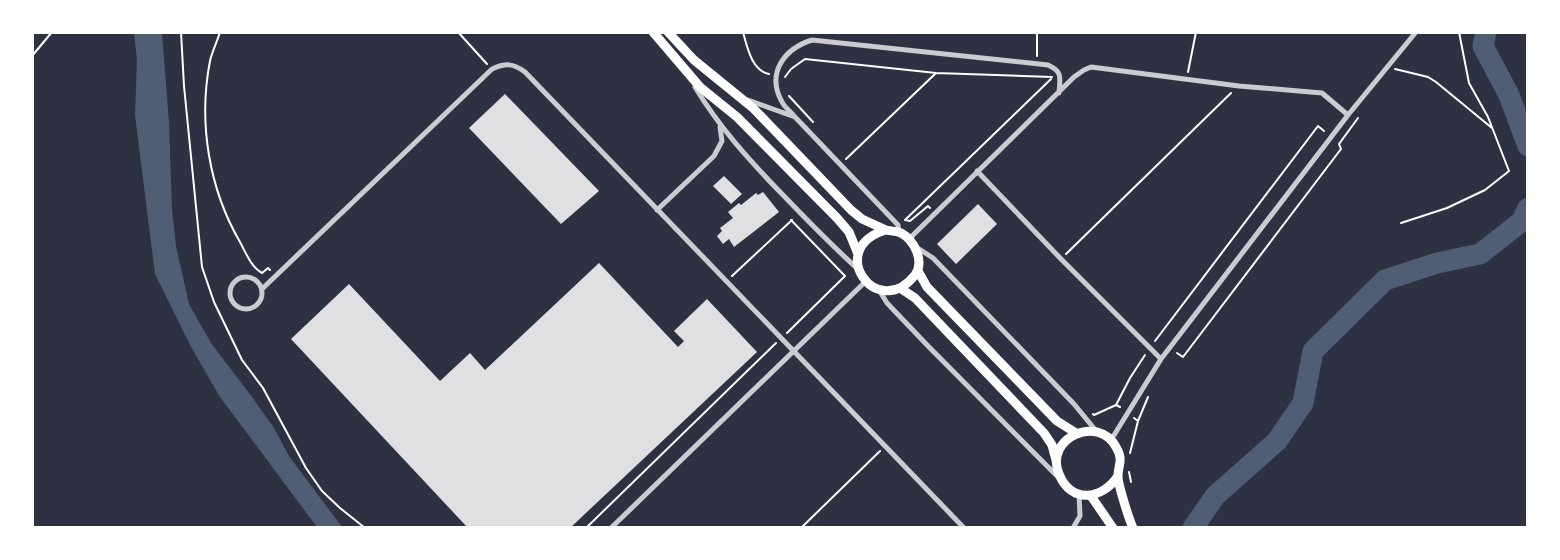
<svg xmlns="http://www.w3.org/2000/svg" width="1560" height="560" font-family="Barlow,sans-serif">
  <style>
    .water { fill: #4f5d75 }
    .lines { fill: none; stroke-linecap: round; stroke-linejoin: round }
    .river { stroke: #4f5d75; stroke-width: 21 }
    .building { fill: #e0e0e3 }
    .path { stroke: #fff; stroke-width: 2 }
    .minor { stroke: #caccd0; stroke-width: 5 }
    .trunk { stroke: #fff; stroke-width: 9 }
  </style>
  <rect width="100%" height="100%" fill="#2d3142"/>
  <path class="water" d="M134 33H162L169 122 172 209 176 246 189 304 211 343 252 397 274 428 289 456 342 527H317L220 397 191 347 155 274 135 115 137 60Z"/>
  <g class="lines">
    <path class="river" d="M1486 32 1483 46 1509 95 1528 146
      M1193 528 1215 496 1277 441 1303 403 1313 351 1385 280 1437 263 1480 254 1522 221 1528 208"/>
  </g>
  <path class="building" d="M505 94 599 191 561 224 469 128Z
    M724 176 742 194 731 204 713 186Z
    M763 192 779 212 734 247 729 239 723 244 717 236 722 231 720 228 733 218 728 212 739 203 741 205 756 193 758 195Z
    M978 204 997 224 956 264 937 244Z
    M599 263 678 347 684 341 674 331 707 299 757 352 570 528H468L291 339 349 284 440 381 470 353 485 370Z"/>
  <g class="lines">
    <path class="path" d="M181 32 184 86 202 267 214 302 242 360 263 388 306 468 322 491 340 508 365 528
      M220 32C217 42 212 52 210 61 198 122 209 189 240 242 246 253 251 267 262 273L268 268 270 270
      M458 32 487 64
      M743 32C747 47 752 71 769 74
      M1037 32V56
      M32 56 52 32
      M1395 69 1428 77 1436 82 1492 128
      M1188 72 1196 32
      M785 77 791 69 805 59 936 73 1052 77
      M789 96 813 122
      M846 159 935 74
      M905 220 910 221 928 206 930 208
      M905 220 1051 79
      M1401 223 1447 208 1485 190 1509 171 1488 117 1469 83 1459 32
      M1066 254 1231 93
      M732 276 792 220
      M787 333 845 276 791 220
      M1155 341 1318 126 1324 131
      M1177 353 1183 357 1341 149 1339 144 1358 118
      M1116 405 1130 378 1145 355
      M1093 414 1094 415 1116 405 1120 407
      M1138 421 1148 397
      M1130 453 1138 421 1134 418
      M1129 472 1131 482
      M586 528 776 343
      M801 528 880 451"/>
    <path class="minor" d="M695 87C719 127 750 161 782 194 807 220 832 246 859 270
      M748 100 795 117 898 225 899 232
      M795 117C791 112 785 108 782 102 766 73 784 49 812 40L1048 65C1063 72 1060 77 1059 93
      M977 171 1061 259 1161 359
      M657 210 714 156 722 141 720 127
      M909 239 1074 77 1084 70 1091 67 1239 86 1322 93 1348 115
      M916 247 933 258 1074 404 1097 432
      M230 293a16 16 0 1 1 32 0a16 16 0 1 1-32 0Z
      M262 289 492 69C505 63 513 63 525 72L964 528
      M879 290 887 303 928 346 1058 477
      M1111 440 1161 359 1348 115 1416 32
      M611 528 865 282
      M1073 528 1080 516 1079 494"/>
    <path class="trunk" d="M653 32 700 87 737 117 837 218 849 232 858 254
      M668 32 694 60 753 108 851 210 862 219 886 230
      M886 230C890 231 896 231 901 233 914 240 925 261 915 275 877 323 824 248 886 230Z
      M918 271 927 287 1057 421 1076 433
      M900 288 915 298 1044 433 1052 445 1056 460
      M1118 476C1102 500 1071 504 1059 474 1044 438 1098 414 1116 447 1124 460 1118 465 1118 476 1118 485 1129 519 1133 528
      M1091 496 1113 528"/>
  </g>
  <rect width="1560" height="560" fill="none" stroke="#ffffff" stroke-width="68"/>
</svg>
